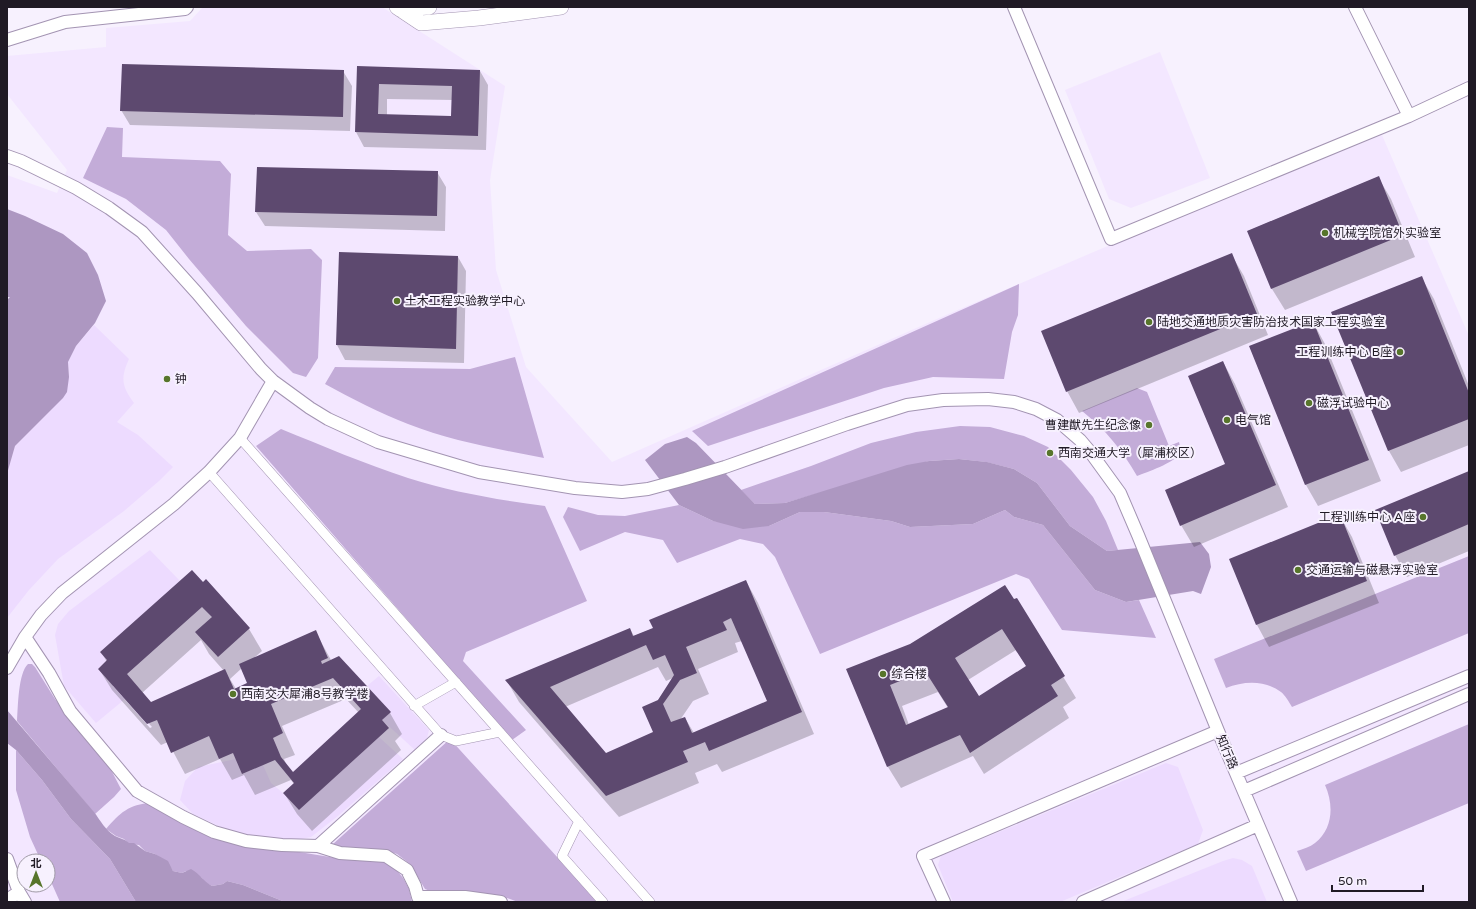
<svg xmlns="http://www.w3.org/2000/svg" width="1476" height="909" font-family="'Varela Round','Noto Sans SC',sans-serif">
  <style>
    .built { fill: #f3e7ff; fill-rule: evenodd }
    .green { fill: #eddbff }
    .forest { fill: #c3acd8 }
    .water { fill: #ad97c1 }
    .shadow { fill: #0003; fill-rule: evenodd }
    .building { fill: #5d496f; fill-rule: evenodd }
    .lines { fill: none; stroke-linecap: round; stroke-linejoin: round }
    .pedestrian-casing { stroke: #a394b2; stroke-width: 10 }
    .minor-casing { stroke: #a394b2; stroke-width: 14 }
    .tertiary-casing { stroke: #a394b2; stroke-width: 16 }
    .pedestrian { stroke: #fff; stroke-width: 9 }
    .minor { stroke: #fff; stroke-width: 12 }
    .tertiary { stroke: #fff; stroke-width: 15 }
    .poi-dot { fill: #57752b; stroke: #f7f1fe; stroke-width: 1.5 }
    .labels { text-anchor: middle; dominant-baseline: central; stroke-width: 4; stroke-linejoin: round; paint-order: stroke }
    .poi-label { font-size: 12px; fill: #201a25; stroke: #f7f1fe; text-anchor: start }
    .street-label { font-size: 12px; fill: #201a25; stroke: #f7f1fe }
  </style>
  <rect width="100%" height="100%" fill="#f7f1fe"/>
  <path class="built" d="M203 7H382L505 86 490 180 496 270 526 367 612 462 939 318 1103 248 1382 135 1469 336V902H7V175L57 193 67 170 7 94V56L106 47V28L190 21ZM24 861H48V885H24Z
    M1160 52 1210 178 1131 208 1109 199 1065 90Z"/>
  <path class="green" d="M94 325 129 359C120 379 122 386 134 403L117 422 138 435 173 467 159 481 124 511 58 559 29 590 7 618V474L15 446 52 409 69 377 68 362 76 346Z
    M150 550 180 581 100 652 107 660 98 669 125 699 96 723 64 686 55 635 58 624 69 611Z
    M379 676 429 730 427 738 415 750 382 720 390 712 367 686Z
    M379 737 403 759 338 816 311 837 296 840 266 839 232 832 193 814 180 800 185 781 198 767 236 759 242 774 263 765 271 783 283 793 299 810Z
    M1166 763 1178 767 1203 830 1198 844 1060 902H953L938 865 941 856Z
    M1233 858 1242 860 1252 866 1267 902H1121L1223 861Z"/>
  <path class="forest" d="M107 127 123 128 122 157 220 161 231 174 228 235 247 251 311 249 322 260 318 358 306 377 293 373 246 326 189 259 166 230 126 199 83 178Z
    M1019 284 1018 315 1012 332 1004 379 933 377 884 388 708 446 692 431Z
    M515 357 544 458C498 449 451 441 408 424 380 413 352 399 325 384L335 367 470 369Z
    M1137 388 1147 392 1169 446 1179 442C1180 447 1181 450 1179 454 1174 463 1147 472 1137 476 1122 450 1106 430 1082 411Z
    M960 426 990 427 1024 436 1048 447 1071 470 1093 497 1106 521 1118 550 1107 551 1070 526 1037 483 1014 469 986 462 959 459 929 461 785 503 755 504 741 490 811 466 871 443 916 432Z
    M281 429C323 446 365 464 408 478 452 492 499 500 545 506L587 601 466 652 463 661 526 730 512 740 256 446Z
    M679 505 713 521 769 526 800 512H824L891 521 910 527 973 524 1005 510 1014 517 1043 525 1095 590 1126 602 1139 600 1156 638 1062 630 1029 579 1016 574 820 654 775 557 763 544 740 539 677 563 663 540 625 532 580 551 563 517 568 507 598 515 625 516Z
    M1469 556V633L1292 707C1289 702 1285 695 1281 692 1265 680 1244 681 1226 688L1214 659Z
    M28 664H32L35 667 55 699 83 737 109 766 121 789 114 797 95 814 17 721C18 708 18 673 28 664Z
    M1469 724V803L1306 871 1297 851C1303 849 1310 847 1315 843 1333 829 1334 805 1325 785Z
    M450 739 598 902H518L507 898 482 893 455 892 435 893 425 889 410 864 397 854 381 849H343L333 844Z
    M16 750 42 780 71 819 110 859 136 902H60L48 875V861H41L30 837 16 790Z
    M151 803 160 808 287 850 342 859 378 861 385 862 396 869 403 878 409 889 412 902H285L243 885 227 881 223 884 212 886 204 882 202 878 186 871 182 873 173 871 169 865 155 854 145 851 139 845 129 844 124 839 116 836 106 829C120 813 129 804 151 803Z"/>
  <path class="water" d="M7 209 25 216 63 234 87 253 98 275 106 301 95 323 76 346 68 362 69 377 67 392 63 398 15 446 7 474V300L10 297H7Z
    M687 437 696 443 755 504 785 503 907 465 929 461 959 459 987 462 1014 469 1037 483 1070 526 1107 551 1200 542 1209 554 1211 567 1201 594 1193 591 1126 602 1095 590 1043 525 1014 517 1005 510 973 524 910 527 891 521 824 512H800L769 526 743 529 713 521 679 505 645 460 665 444Z
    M7 710 94 812C100 820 106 831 115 836 121 839 125 839 129 843H134L145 851 155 854 168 861 173 871 182 873 191 869C200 874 203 881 212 886L223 884 227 881 243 885 285 902H136L110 859 71 819 42 780 16 750 7 743Z"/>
  <path class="shadow" d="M358 67 480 71 488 85 486 150 364 147 356 132ZM387 99 453 100 452 117 387 116Z
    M343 71 352 86 350 131 130 125 121 110Z
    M437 172 446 187 445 231 265 226 256 212Z
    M1378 177 1391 199 1415 257 1285 310 1272 289 1248 231Z
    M340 254 458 257 466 271 464 363 345 360 337 345Z
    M1231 254 1244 276 1268 335 1079 413 1067 391Z
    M1421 277 1434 299 1469 386V445L1401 472 1389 451 1333 313Z
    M1313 322 1325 344 1381 481 1318 506 1306 485 1250 347Z
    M1223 362 1235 384 1288 507 1194 547 1181 525 1226 465Z
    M1469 472V551L1407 577 1395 555Z
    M1340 516 1352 537 1379 603 1269 647 1257 625 1230 560Z
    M206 580 249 629 262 651 253 659 315 631 331 660 390 713 402 734 395 741 401 750 312 831 297 814 284 793 294 784 291 780 255 795 244 775 232 780 220 759 185 774 168 742 161 745 112 690 99 669 107 662 101 652ZM201 640 209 654 224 671 151 703 142 693ZM242 668 248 683 236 689 230 679ZM113 686H115L152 727 150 728ZM346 699 359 713 293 773 287 766 284 759 295 755 282 726Z
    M746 581 758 603 814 734 722 772 717 764 695 773 699 783 619 817 519 702 507 681 630 629 634 636 654 628ZM742 641 768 702 694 733 685 718 680 720 693 701 709 694 698 669 738 652 735 643ZM658 667 666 681 673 678 658 700 654 733 606 754 565 707Z
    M1016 599 1076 698 1063 707 1069 718 984 774 973 756 901 788 888 767 847 670 910 645ZM1016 650 1027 667 979 697 968 680ZM938 692 948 708 909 725 902 706Z"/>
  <path class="building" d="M122 64 344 70 343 117 120 111Z
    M357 66 480 70 478 136 355 132ZM379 84 452 86 451 116 378 114Z
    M257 167 438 171 437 216 255 212Z
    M1379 176 1403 235 1271 289 1247 231Z
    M339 252 458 256 456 349 336 345Z
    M1232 253 1257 314 1066 392 1041 331Z
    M1422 276 1469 393V419L1388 451 1331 312Z
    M1313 321 1369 460 1305 485 1249 346Z
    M1223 361 1276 485 1180 526 1165 490 1225 464 1188 376Z
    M1469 471V524L1394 556 1375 510Z
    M1340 514 1367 581 1256 625 1229 559Z
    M192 570 203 582 206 579 250 628 218 657 195 632 212 617 202 607 127 674 151 702 225 669 234 689 247 683 239 664 316 630 328 658 321 661 322 664 339 656 391 712 382 720 389 728 299 810 283 793 294 783 275 760 242 774 233 753 219 759 209 736 171 753 157 720 147 724 98 669 107 660 100 652ZM333 678 361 709 293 772 281 757 273 738 283 733 271 704Z
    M746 580 802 712 709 751 705 742 683 751 688 762 606 796 505 680 630 628 633 636 653 628 649 620ZM731 618 767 701 692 733 685 717 671 722 663 704 680 680 697 673 686 647 727 630 723 622ZM646 645 653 660 665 655 674 675 658 700 642 707 653 732 606 753 550 687Z
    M1005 585 1014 599 1017 598 1065 676 1051 685 1058 696 970 753 960 735 887 767 846 669 910 644ZM1002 629 1026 666 979 696 955 658ZM925 671 948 707 906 725 890 685Z"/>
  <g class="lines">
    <defs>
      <path id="pedestrian" d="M240 438 650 902
        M209 472 441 735 456 741 500 732
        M414 706 456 682
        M579 821 562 856 603 902"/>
      <path id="minor" d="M1014 7 1111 239 1409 116 1469 88
        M1355 7 1409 116
        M7 40 65 22 185 9 187 7
        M7 156 21 161 76 188 109 208 142 232 197 293 261 369 273 381 310 408 328 419 378 442 479 472 575 488 622 492 648 489 685 479 725 467 847 424 907 405 943 400 988 399 1014 402 1036 409 1057 420 1080 440 1091 453 1120 493 1138 535 1218 731 1291 902
        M25 637 49 673 70 711 137 791 183 817 214 832 246 841 282 845 318 846 340 853 386 856 407 870 415 886 418 897H465L501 902
        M7 668 25 637 41 615 62 593 174 504 209 472 240 438 273 381
        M1236 773 1469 676
        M1244 791 1469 694
        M318 846 441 735
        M7 859 19 892 25 902
        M7 900 19 892
        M944 902 923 856 1218 731
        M1083 902 1258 825"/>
      <path id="tertiary" d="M397 7 421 23 479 18 561 7
        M400 9 429 7"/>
    </defs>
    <use href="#pedestrian" class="pedestrian-casing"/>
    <use href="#minor" class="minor-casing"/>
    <use href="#tertiary" class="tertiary-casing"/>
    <use href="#pedestrian" class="pedestrian"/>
    <use href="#minor" class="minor"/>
    <use href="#tertiary" class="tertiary"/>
  </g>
  <g class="poi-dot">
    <circle cx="1325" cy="233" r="4"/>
    <circle cx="397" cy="301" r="4"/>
    <circle cx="1149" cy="322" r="4"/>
    <circle cx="1400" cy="352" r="4"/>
    <circle cx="167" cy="379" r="4"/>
    <circle cx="1309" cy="403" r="4"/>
    <circle cx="1227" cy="420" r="4"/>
    <circle cx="1149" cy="425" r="4"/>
    <circle cx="1050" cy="453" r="4"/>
    <circle cx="1423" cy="517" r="4"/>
    <circle cx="1298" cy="570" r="4"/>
    <circle cx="883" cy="674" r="4"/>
    <circle cx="233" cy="694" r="4"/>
  </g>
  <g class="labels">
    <g class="poi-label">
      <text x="1333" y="233">机械学院馆外实验室</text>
      <text x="405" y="301">土木工程实验教学中心</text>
      <text x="1157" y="322">陆地交通地质灾害防治技术国家工程实验室</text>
      <text x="1392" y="352" text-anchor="end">工程训练中心 B座</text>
      <text x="175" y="379">钟</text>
      <text x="1317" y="403">磁浮试验中心</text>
      <text x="1235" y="420">电气馆</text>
      <text x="1141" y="425" text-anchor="end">曹建猷先生纪念像</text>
      <text x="1058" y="453">西南交通大学（犀浦校区）</text>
      <text x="1415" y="517" text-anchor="end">工程训练中心 A座</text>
      <text x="1306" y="570">交通运输与磁悬浮实验室</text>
      <text x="891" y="674">综合楼</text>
      <text x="241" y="694">西南交大犀浦8号教学楼</text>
    </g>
    <g class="street-label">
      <text transform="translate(1227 752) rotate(67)">知行路</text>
    </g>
  </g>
  <rect width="1476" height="909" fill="none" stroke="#201a25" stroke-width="16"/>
  <g transform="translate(36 873)"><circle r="19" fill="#f7f1fe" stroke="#a19ba7"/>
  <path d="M0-3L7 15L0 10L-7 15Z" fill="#57752b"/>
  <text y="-6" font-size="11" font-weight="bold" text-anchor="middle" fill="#201a25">北</text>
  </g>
  <path d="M1332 885v6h91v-6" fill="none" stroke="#201a25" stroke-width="2"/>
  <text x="1338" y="885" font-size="12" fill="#201a25" stroke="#f7f1fe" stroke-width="3" paint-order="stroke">50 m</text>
</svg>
